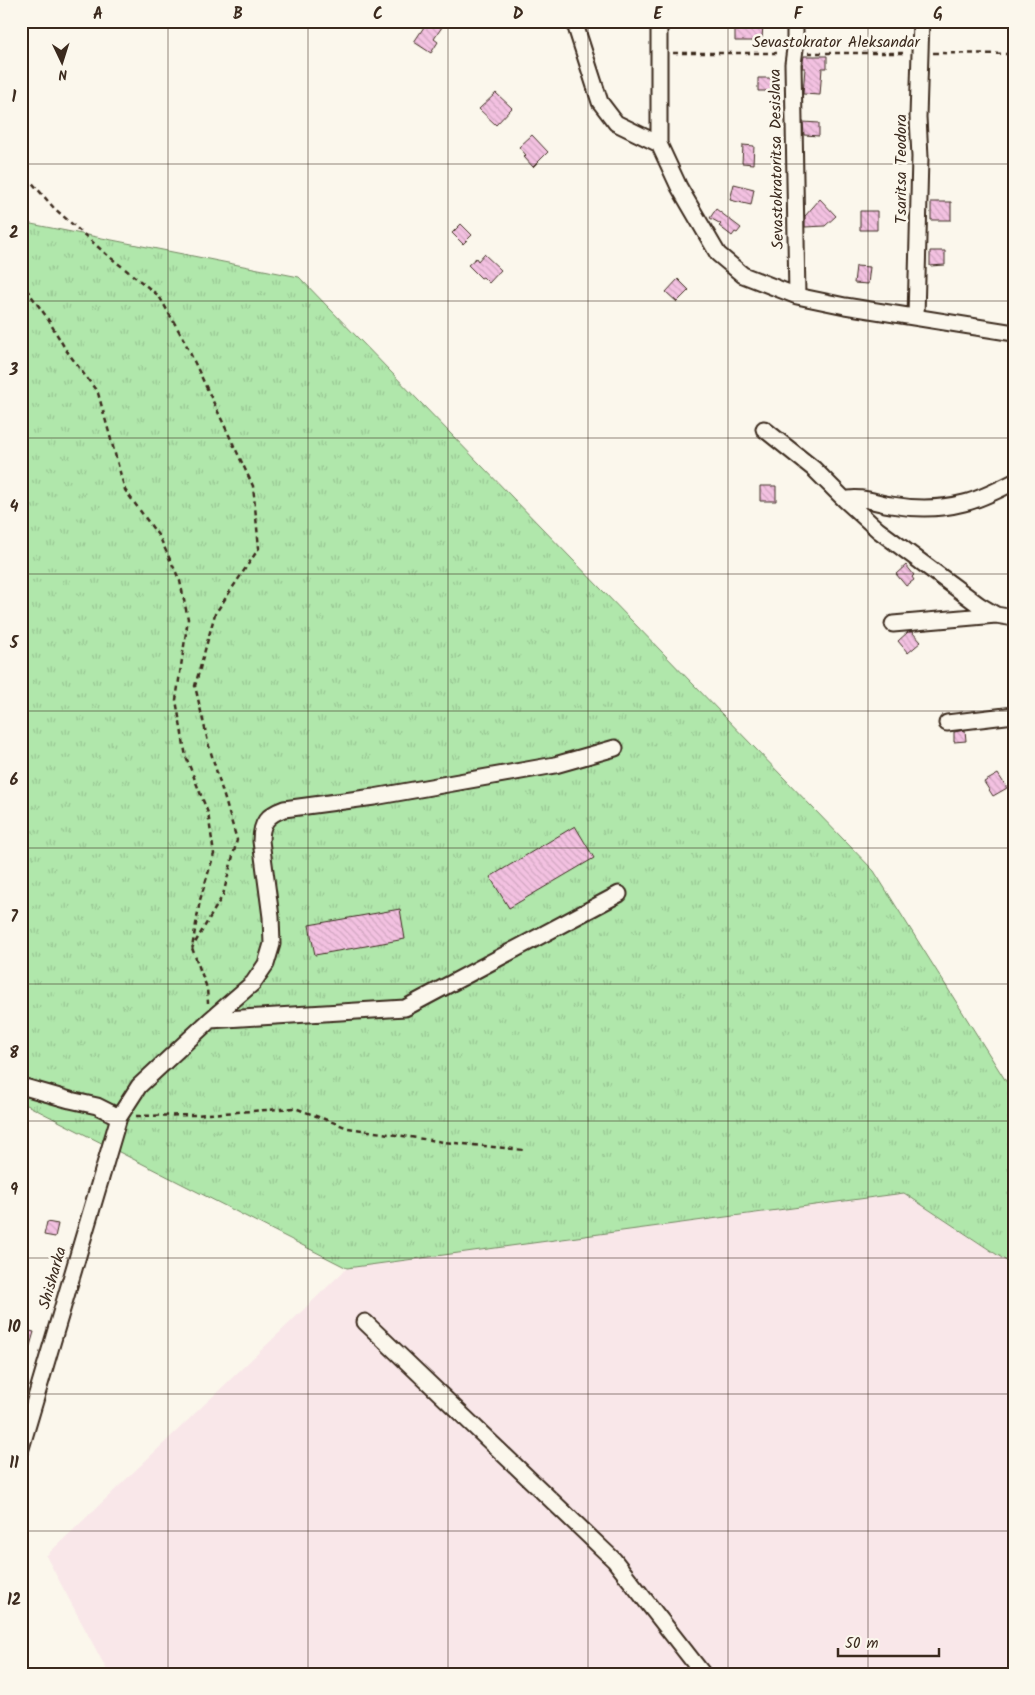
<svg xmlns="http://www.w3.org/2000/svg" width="1035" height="1695" font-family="Kalam,sans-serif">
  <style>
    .built { fill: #f9e7e9 }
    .grass { fill: url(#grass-tufts); stroke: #768864 }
    .building { fill: url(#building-back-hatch); stroke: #3b2a1e }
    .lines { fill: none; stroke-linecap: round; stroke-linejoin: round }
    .minor-casing { stroke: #3b2a1e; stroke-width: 19 }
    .path { stroke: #3b2a1e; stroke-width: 2.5; stroke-dasharray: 5 4; stroke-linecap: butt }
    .minor { stroke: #fbf7ec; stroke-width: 15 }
    .grid { fill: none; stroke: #3b2a1e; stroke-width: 1; stroke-opacity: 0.55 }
    .labels { text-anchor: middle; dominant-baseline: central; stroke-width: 5; stroke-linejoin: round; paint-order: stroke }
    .street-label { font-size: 16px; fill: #3b2a1e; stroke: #fbf7ec }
    .neatline { fill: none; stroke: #3b2a1e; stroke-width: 2 }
    .grid-label { font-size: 16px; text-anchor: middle; font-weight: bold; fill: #3b2a1e }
  </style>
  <defs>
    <pattern id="grass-tufts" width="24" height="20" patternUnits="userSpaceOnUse" patternTransform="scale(1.25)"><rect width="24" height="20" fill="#b0e7ab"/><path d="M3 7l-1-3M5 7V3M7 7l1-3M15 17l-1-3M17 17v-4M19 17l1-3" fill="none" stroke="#98c693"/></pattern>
    <pattern id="building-back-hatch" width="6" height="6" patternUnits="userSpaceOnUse" patternTransform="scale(1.25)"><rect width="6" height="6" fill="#f3c1e1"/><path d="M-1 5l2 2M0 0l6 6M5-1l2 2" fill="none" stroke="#d1a6c1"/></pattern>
  </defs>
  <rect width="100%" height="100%" fill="#fbf7ec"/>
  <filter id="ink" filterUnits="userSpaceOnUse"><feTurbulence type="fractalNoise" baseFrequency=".02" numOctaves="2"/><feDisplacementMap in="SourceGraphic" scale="10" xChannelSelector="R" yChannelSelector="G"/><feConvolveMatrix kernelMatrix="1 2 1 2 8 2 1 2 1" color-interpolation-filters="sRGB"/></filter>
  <g filter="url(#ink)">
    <path class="built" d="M904 1193 1014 1266V1674H109L46 1556 347 1268Z"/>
    <path class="grass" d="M21 222 299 277 874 871 1014 1094V1266L904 1193 347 1268 21 1102Z"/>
    <path class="building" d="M428 21H446L434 39 438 42 431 53 414 42Z
      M735 22H763L762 41H735Z
      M804 56H827V68H822L820 95 803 94 805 68H802Z
      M758 78H772V91H758Z
      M496 93 512 108 496 125 479 109Z
      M803 122 819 123V136L804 135Z
      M532 135 548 152 533 167 524 157 526 155 519 147Z
      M743 145 754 146 753 164 742 163Z
      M734 184 754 189 751 205 730 200Z
      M820 199 836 216 825 226 805 227V216Z
      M931 202H951V220H931Z
      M716 209 741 228 737 233 735 232 732 236 719 226 721 224 710 218Z
      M860 211H877V230H860Z
      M461 224 472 235 463 244 452 233Z
      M930 251H945V265L930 266Z
      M484 254 501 270 489 283 483 277 481 278 468 265 476 258 478 261Z
      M856 266 870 267 868 284 854 283Z
      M678 279 689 290 677 302 666 292Z
      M760 486H776V501H760Z
      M906 565 914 575 912 577 914 580 906 586 896 574Z
      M908 632H912L921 642 908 653 898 641Z
      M965 730 966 741 954 742V732Z
      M998 774 1007 788 993 796 984 782Z
      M575 826 594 858 509 908 490 877Z
      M400 909 405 939 315 955 309 925Z
      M47 1222 58 1224 55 1237 44 1235Z
      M21 1329 34 1332 24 1366H21Z"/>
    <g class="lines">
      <defs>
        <path id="minor" d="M574 21 600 102 616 123 659 144 679 187 718 254 743 275 797 296 845 306 1014 333
          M795 21V49L793 64 797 296
          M659 144V21
          M916 317 920 157 918 117 921 21
          M764 429 814 469 845 500C858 495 877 503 891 505 914 509 941 509 964 503 981 499 998 490 1014 482
          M845 500 878 530 979 605 996 615 1014 618
          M893 624 996 615
          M947 723 1014 715
          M210 1020 405 1008 619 894
          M21 1086 70 1100 97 1106 119 1117
          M365 1322 614 1560 703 1674
          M21 1448 119 1117 139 1086 210 1020 253 983 266 964 272 944 271 917 261 841C261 823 267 815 284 809L374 797 555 765 615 748"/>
      </defs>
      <use href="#minor" class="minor-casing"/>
      <path class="path" d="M673 53H780
        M808 53H907
        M933 53 1014 54
        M21 170 54 208 106 254 159 296 184 340 253 486 259 548 215 614 195 686 209 746 237 840 223 895 192 948
        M21 282 46 316 66 350 98 393 125 490 160 538 180 581 188 619 176 700 186 757 208 813 214 854 200 900 192 948 207 988 208 1003
        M136 1116 194 1115 295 1108 348 1128 444 1142 524 1150"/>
      <use href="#minor" class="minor"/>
    </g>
  </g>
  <path class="grid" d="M168 21V1674M308 21V1674M448 21V1674M588 21V1674M728 21V1674M868 21V1674M21 164H1014M21 301H1014M21 438H1014M21 574H1014M21 711H1014M21 848H1014M21 984H1014M21 1121H1014M21 1258H1014M21 1394H1014M21 1531H1014"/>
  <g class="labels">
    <g class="street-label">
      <text x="836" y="42">Sevastokrator Aleksandar</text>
      <text transform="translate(777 159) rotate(-91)">Sevastokratoritsa Desislava</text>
      <text transform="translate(901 169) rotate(-90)">Tsaritsa Teodora</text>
      <text transform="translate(53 1278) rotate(-74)">Shisharka</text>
    </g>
  </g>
  <rect width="1035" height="1695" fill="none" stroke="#fbf7ec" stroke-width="55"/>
  <g transform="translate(62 62) rotate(176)" stroke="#fbf7ec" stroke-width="4" paint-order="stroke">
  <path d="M0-4L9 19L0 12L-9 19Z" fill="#3b2a1e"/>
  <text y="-8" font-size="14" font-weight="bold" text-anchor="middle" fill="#3b2a1e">N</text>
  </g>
  <path d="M838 1648v8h101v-8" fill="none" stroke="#3b2a1e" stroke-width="2.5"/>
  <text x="845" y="1648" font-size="15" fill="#3b2a1e" stroke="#fbf7ec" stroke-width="4" paint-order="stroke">50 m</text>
  <rect x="28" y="28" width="980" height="1640" class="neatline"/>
  <g class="grid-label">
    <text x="98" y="19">A</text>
    <text x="238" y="19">B</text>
    <text x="378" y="19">C</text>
    <text x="518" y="19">D</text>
    <text x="658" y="19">E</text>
    <text x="798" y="19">F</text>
    <text x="938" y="19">G</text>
    <text x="14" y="102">1</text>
    <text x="14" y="238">2</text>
    <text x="14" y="375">3</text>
    <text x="14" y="512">4</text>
    <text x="14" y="648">5</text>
    <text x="14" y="785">6</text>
    <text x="14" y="922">7</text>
    <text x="14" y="1058">8</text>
    <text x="14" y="1195">9</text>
    <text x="14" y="1332">10</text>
    <text x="14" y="1468">11</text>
    <text x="14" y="1605">12</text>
  </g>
</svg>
